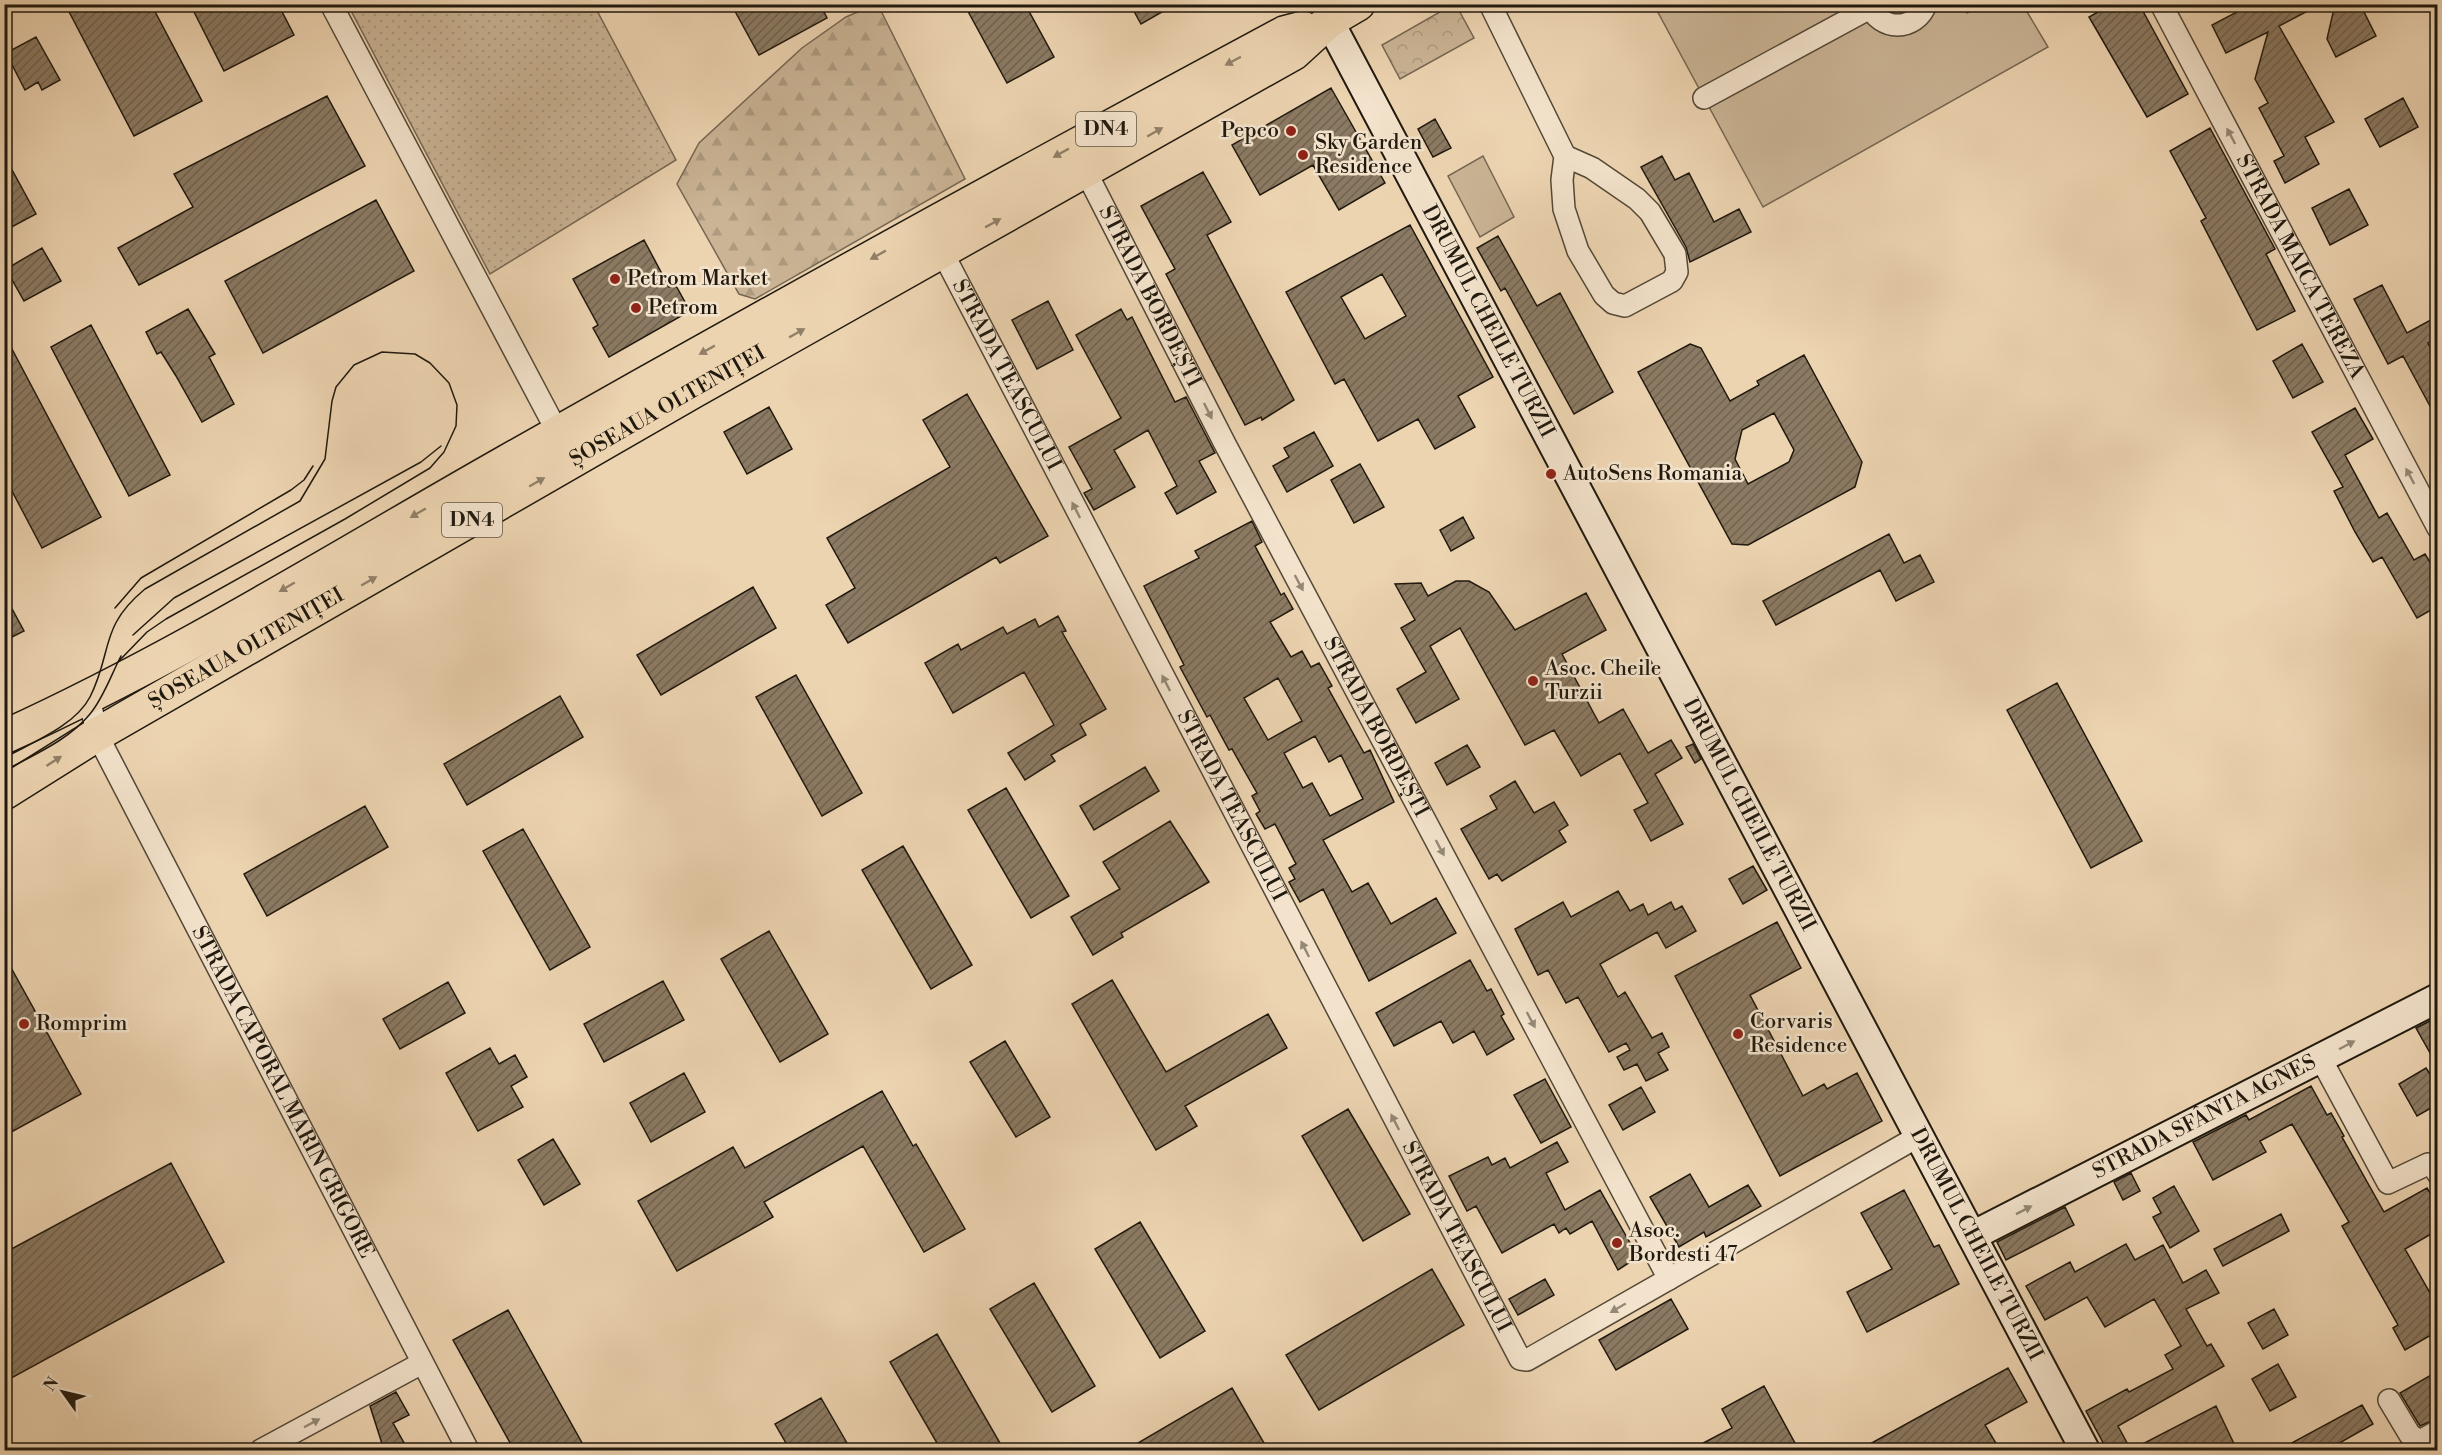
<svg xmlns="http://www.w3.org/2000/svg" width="2442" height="1455" font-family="'Libre Bodoni',serif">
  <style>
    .grass { fill: url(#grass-dots); stroke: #756652; stroke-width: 1.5 }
    .forest { fill: url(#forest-firs); stroke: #756652; stroke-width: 1.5 }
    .park { fill: url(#park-crowns); stroke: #756652; stroke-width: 1.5 }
    .garden { fill: #cab495; stroke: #756652; stroke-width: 1.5 }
    .building { fill: url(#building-hatch); stroke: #20190e; stroke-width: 1.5; fill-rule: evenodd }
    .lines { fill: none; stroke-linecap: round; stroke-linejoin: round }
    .street-casing { stroke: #534837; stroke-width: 24 }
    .secondary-casing { stroke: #20190e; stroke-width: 32 }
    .primary-casing { stroke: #20190e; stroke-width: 36 }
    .street { stroke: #f3e3cc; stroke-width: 21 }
    .secondary { stroke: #f3e3cc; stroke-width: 28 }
    .primary { stroke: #edd4b1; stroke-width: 33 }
    .tram { stroke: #20190e; stroke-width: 1.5 }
    .oneway { fill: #918068 }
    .oneway2 { fill: #948876 }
    .poi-dot { fill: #8f2418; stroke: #f3e3cc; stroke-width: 2 }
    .labels { text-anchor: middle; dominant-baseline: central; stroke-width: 5; stroke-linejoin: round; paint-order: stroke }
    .shield { fill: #f3e3cc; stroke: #5f5647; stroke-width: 1.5 }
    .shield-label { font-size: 20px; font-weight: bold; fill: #20190e }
    .poi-label { font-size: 21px; fill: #20190e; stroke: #f3e3cc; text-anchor: start }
    .street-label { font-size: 21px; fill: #20190e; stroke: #f3e3cc }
  </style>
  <defs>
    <pattern id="grass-dots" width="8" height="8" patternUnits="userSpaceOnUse" patternTransform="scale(1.5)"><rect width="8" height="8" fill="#cab495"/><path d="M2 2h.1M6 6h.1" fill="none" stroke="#ad9a7f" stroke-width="1.8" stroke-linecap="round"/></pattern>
    <pattern id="forest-firs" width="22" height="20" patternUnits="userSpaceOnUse" patternTransform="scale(1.5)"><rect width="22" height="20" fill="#cab495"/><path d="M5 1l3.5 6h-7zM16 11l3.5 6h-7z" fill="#ad9a7f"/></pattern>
    <pattern id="park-crowns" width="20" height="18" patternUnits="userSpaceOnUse" patternTransform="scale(1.5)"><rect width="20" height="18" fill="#cab495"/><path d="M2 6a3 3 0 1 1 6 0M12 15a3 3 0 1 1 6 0" fill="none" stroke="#ad9a7f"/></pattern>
    <pattern id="building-hatch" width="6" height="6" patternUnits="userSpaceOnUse" patternTransform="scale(1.5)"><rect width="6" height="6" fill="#8b7a63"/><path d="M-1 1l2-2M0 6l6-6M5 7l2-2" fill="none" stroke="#716350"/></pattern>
  </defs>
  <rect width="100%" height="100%" fill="#edd4b1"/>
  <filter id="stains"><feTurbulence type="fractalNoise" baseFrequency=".00333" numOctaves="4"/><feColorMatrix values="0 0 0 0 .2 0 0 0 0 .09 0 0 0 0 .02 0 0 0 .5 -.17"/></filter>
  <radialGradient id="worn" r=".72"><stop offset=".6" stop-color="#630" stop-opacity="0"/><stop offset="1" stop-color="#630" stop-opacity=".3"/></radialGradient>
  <path class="grass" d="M348 5H594L676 160 490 274Z"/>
  <path class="forest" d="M869 7H879L965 179 755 299 739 294 677 184 699 143 802 48 846 17Z"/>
  <path class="park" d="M1452 5H1456L1474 38 1400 79 1382 45Z"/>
  <path class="garden" d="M1962 4 1967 13 1982 5H2023L2048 47 1763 207 1654 5Z
    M1483 156 1514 217 1480 237 1448 176Z"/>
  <path class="building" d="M65 4H151L202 101 134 136Z
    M190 4H278L294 35 224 71Z
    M731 4H820L827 18 759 55Z
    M964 4H1025L1054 57 1007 83Z
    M1130 4H1176L1141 24Z
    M2112 4H2139L2188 94 2147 117 2089 17Z
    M2252 4H2321L2279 26 2334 122 2305 137 2319 164 2285 183 2274 161 2284 156 2259 108 2268 103 2255 79 2268 32 2226 53 2212 25Z
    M2335 4H2360L2376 36 2336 57 2327 39Z
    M36 37 60 80 42 90 38 82 25 90 6 53Z
    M1331 88 1385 183 1339 210 1313 165 1260 195 1232 145Z
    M327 96 365 166 139 285 118 248 193 207 174 174Z
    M2403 98 2418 127 2380 147 2365 119Z
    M1435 119 1451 148 1433 157 1418 129Z
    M2210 128 2275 249 2266 254 2295 311 2257 330 2201 221 2206 218 2170 151Z
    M4 155 36 214 4 231Z
    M1662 156 1675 180 1689 173 1714 222 1739 209 1751 232 1690 262 1686 247 1641 167Z
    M1203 172 1231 222 1207 235 1294 400 1262 420 1261 417 1245 425 1166 274 1175 269 1141 206Z
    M2349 189 2368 225 2330 245 2312 208Z
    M376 200 414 271 263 353 225 281Z
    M1410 225 1493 377 1458 396 1475 427 1435 449 1418 419 1378 441 1344 379 1335 384 1286 292ZM1382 274 1406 316 1365 339 1341 297Z
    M1498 236 1537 306 1560 293 1613 392 1574 414 1505 288 1501 291 1477 248Z
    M644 240 669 287 675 284 690 311 609 357 593 328 598 325 573 279Z
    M42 248 61 281 24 301 6 269Z
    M2382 285 2407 333 2438 316V338L2428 343 2438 361V421L2403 356 2388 364 2354 299Z
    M1048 301 1073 350 1037 369 1012 320Z
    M188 309 215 354 209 357 234 404 202 422 176 376 161 352 157 354 146 332Z
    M1121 309 1127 320 1132 317 1175 402 1186 397 1215 453 1199 461 1216 492 1177 514 1165 493 1177 486 1148 430 1114 450 1135 487 1094 510 1084 493 1092 489 1069 447 1121 418 1076 335Z
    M91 325 170 475 129 496 51 347Z
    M4 334 101 517 42 548 4 476Z
    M1690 344 1701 348 1730 401 1759 385 1757 381 1804 355 1862 462 1855 487 1748 545 1732 544 1638 372ZM1774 413 1794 450 1789 462 1748 484 1735 459 1742 430Z
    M2302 344 2323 382 2293 398 2273 361Z
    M967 394 1048 536 1000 563 996 557 848 643 826 605 855 588 827 538 950 467 923 420Z
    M769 407 792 449 747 474 724 432Z
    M2355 408 2373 439 2345 455 2379 518 2387 513 2414 560 2425 554 2438 575V606L2417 618 2382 557 2373 562 2355 532 2334 491 2343 487 2312 432Z
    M1314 432 1333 466 1287 492 1273 466 1289 457 1284 448Z
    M1360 464 1384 507 1354 523 1331 480Z
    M1463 517 1474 538 1451 551 1440 530Z
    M1252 521 1262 542 1255 546 1281 595 1284 593 1293 609 1270 622 1291 657 1302 651 1311 667 1319 663 1332 686 1328 688 1364 753 1370 750 1394 802 1323 840 1352 892 1368 883 1391 924 1436 898 1456 933 1369 981 1323 889 1300 902 1289 882 1295 879 1289 868 1296 864 1275 824 1265 829 1256 814 1260 811 1252 796 1257 793 1232 749 1229 750 1210 715 1207 717 1180 667 1184 665 1144 586 1199 558 1195 551ZM1278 678 1302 721 1268 740 1244 698ZM1315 736 1329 762 1341 755 1363 799 1330 816 1312 783 1303 788 1284 753Z
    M1889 534 1904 563 1920 555 1934 582 1896 601 1880 570 1776 625 1763 601Z
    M1456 581H1469L1489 592 1515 630 1586 593 1606 630 1562 654 1599 723 1623 709 1648 753 1671 740 1682 758 1655 774 1683 824 1651 841 1634 810 1648 803 1620 753 1581 776 1554 730 1525 745 1460 628 1430 646 1459 699 1416 723 1397 689 1426 672 1401 628 1415 620 1395 584 1421 583 1428 596Z
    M753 587 776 628 661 695 637 655Z
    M4 594 24 631 4 641Z
    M1058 616 1066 631 1062 632 1106 709 1080 724 1086 735 1051 755 1055 761 1025 780 1008 753 1054 725 1024 672 953 713 925 663 958 644 961 650 1003 627 1007 634 1035 619 1039 627Z
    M796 675 862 793 822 816 756 697Z
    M2057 683 2142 841 2091 868 2007 710Z
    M560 696 583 737 467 805 444 764Z
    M1693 744 1701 759 1695 763 1686 747Z
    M1467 745 1480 767 1447 785 1435 763Z
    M1145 767 1159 791 1094 830 1080 806Z
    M1515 781 1534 813 1554 802 1568 825 1559 831 1566 842 1502 881 1497 874 1489 879 1461 829 1497 809 1490 796Z
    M1006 788 1069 896 1031 918 968 810Z
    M365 806 388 847 267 916 244 874Z
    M1170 821 1209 882 1121 933 1123 937 1093 955 1071 917 1120 889 1103 862Z
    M523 829 590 947 550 970 483 851Z
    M903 846 972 965 931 989 862 870Z
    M1753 866 1767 890 1743 904 1729 879Z
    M1618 891 1630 911 1643 904 1648 915 1671 902 1675 910 1682 906 1696 931 1666 948 1657 932 1600 964 1618 997 1625 992 1652 1038 1662 1033 1669 1047 1658 1053 1668 1070 1646 1081 1637 1064 1624 1070 1617 1057 1630 1050 1626 1043 1609 1052 1578 997 1566 1003 1548 970 1538 975 1515 929 1563 902 1571 917Z
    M1777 922 1801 968 1750 995 1803 1096 1824 1084 1827 1089 1857 1073 1882 1121 1780 1176 1675 976Z
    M769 931 828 1034 780 1062 721 959Z
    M4 955 81 1094 4 1136Z
    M1470 960 1487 991 1491 989 1504 1014 1501 1016 1514 1039 1487 1055 1474 1031 1453 1043 1441 1021 1394 1046 1376 1013Z
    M1112 980 1166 1072 1268 1014 1287 1048 1185 1106 1197 1126 1156 1150 1072 1004Z
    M663 981 684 1020 604 1062 584 1024Z
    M448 982 465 1013 400 1049 383 1019Z
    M2438 1017V1067L2416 1028Z
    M1005 1041 1050 1117 1016 1137 970 1062Z
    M490 1048 499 1064 515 1055 527 1077 511 1086 523 1107 478 1131 446 1073Z
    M2426 1068 2438 1086V1104L2417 1116 2399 1084Z
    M684 1073 705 1112 651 1142 630 1103Z
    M1545 1079 1571 1127 1541 1143 1514 1095Z
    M2311 1086 2327 1115 2331 1113 2344 1136 2342 1137 2384 1212 2427 1188 2438 1206V1230L2405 1249 2438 1307V1331L2405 1350 2393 1328 2398 1325 2342 1226 2349 1222 2292 1124 2260 1141 2266 1152 2213 1180 2193 1142 2246 1115 2249 1120Z
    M1641 1087 1655 1112 1623 1130 1609 1105Z
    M882 1091 913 1146 916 1144 965 1229 924 1252 863 1146 764 1202 773 1217 677 1271 638 1201 733 1147 745 1168Z
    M1348 1109 1410 1214 1363 1241 1302 1136Z
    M553 1139 580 1184 544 1205 518 1160Z
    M1557 1142 1568 1162 1546 1173 1565 1210 1600 1190 1638 1257 1618 1270 1592 1221 1570 1234 1566 1228 1559 1233 1554 1224 1502 1253 1476 1206 1467 1211 1449 1176 1488 1157 1492 1165 1505 1158 1510 1168Z
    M171 1163 224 1262 4 1382V1253Z
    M2131 1173 2140 1191 2123 1200 2114 1182Z
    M1690 1174 1709 1207 1748 1185 1761 1206 1706 1237 1704 1232 1679 1247 1650 1197Z
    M2174 1186 2199 1231 2170 1248 2153 1217 2161 1213 2153 1198Z
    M1904 1190 1934 1247 1939 1245 1959 1284 1867 1332 1847 1292 1892 1269 1861 1213Z
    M2065 1207 2074 1225 2006 1260 1997 1242Z
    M2281 1214 2289 1231 2223 1266 2214 1249Z
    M1140 1222 1205 1331 1160 1358 1095 1249Z
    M2126 1244 2135 1260 2163 1245 2183 1283 2206 1270 2219 1293 2186 1309 2207 1346 2211 1344 2224 1366 2118 1426 2131 1450 2216 1406 2237 1450H2107L2086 1411 2127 1389 2129 1392 2173 1369 2165 1355 2181 1346 2154 1299 2105 1327 2087 1297 2045 1320 2026 1286 2070 1262 2075 1272Z
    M1432 1269 1464 1325 1319 1410 1286 1355Z
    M1545 1279 1554 1295 1518 1315 1509 1299Z
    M1034 1283 1095 1386 1052 1412 990 1309Z
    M1671 1299 1688 1329 1616 1370 1599 1340Z
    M2274 1309 2288 1335 2263 1349 2248 1323Z
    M508 1310 586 1450H514L453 1340Z
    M937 1334 1004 1450H941L890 1362Z
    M2278 1364 2296 1397 2270 1411 2252 1379Z
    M2008 1368 2027 1402 1985 1425 2000 1450H1859Z
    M2438 1371V1418L2420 1426 2400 1393Z
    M1764 1386 1796 1445 1785 1450H1690L1732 1428 1722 1409Z
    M1232 1388 1264 1443 1252 1450H1126Z
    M396 1392 409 1415 393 1423 408 1450H384L370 1406Z
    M821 1398 851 1450H790L775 1424Z
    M2362 1405 2373 1424 2334 1446 2337 1450H2279Z"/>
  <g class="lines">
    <defs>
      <g id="street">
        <path d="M331 4 558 433"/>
        <path d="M1490 4 1565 156 1562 180 1564 209 1578 251 1604 295 1613 303 1625 306 1672 281 1677 272 1675 254 1650 212 1637 199 1592 168 1565 156"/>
        <path d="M1869 4C1879 32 1916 32 1926 4"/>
        <path id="s1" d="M2161 4 2438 528"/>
        <path d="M1704 98 1870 8"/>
        <path id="s2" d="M1086 172 1225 444 1669 1279"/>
        <path id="s3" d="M937 242 1520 1359 1527 1360 1919 1136"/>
        <path id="s4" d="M89 698 95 724 105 750 468 1450"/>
        <path d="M2321 1059 2388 1183 2428 1164 2433 1166 2438 1174"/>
        <path d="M2389 1400 2410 1435 2420 1441 2438 1431"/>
        <path d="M261 1450 422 1363"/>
      </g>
      <g id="secondary">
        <path id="s5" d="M1329 21 2085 1450"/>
        <path id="s6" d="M1972 1236 2438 998"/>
      </g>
      <g id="primary">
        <path d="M4 737C178 658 340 556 506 462 764 316 1023 173 1284 33L1303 28"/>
        <path id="s7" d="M4 793 98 734 694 391 1294 53 1329 21 1358 4"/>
      </g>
    </defs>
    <use href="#street" class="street-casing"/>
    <use href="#secondary" class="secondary-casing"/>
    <use href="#primary" class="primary-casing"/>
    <use href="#street" class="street"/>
    <use href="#secondary" class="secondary"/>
    <use href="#primary" class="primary"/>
    <path class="tram" d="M115 608 141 578 291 490 304 480 313 466
      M133 635 174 598 421 462 441 446
      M4 758C31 743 75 726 90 697 113 651 99 627 145 589L300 501 325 459 332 401 336 387 354 365 382 352 415 354 430 363 449 383 457 405 456 426 444 452 430 468 345 519 166 619 147 632 117 663
      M4 771C33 755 69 740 90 714 104 697 111 675 121 656"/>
  </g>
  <defs><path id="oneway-solid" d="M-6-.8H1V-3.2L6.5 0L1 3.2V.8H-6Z" transform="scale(1.5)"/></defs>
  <g class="oneway">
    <use href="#oneway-solid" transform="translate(1233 61) rotate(152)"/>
    <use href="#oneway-solid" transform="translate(1155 132) rotate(-30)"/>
    <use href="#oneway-solid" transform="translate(1061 153) rotate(151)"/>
    <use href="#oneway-solid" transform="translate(993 223) rotate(-29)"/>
    <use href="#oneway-solid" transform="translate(878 255) rotate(151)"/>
    <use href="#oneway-solid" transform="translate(797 333) rotate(-29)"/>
    <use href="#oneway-solid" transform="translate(707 350) rotate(151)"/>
    <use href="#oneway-solid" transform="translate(537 482) rotate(-30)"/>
    <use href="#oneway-solid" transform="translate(418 513) rotate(150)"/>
    <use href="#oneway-solid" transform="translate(369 581) rotate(-30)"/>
    <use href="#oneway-solid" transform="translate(287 587) rotate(150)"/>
    <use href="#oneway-solid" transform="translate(54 761) rotate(-33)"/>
  </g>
  <g class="oneway2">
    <use href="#oneway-solid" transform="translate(2231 136) rotate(-118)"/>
    <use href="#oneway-solid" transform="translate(1208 411) rotate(63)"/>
    <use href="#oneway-solid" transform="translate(2410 476) rotate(-118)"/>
    <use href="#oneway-solid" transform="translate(1076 510) rotate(-117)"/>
    <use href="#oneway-solid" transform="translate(1299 583) rotate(62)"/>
    <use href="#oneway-solid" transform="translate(1166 683) rotate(-117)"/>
    <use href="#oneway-solid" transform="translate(1440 848) rotate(62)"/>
    <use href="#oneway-solid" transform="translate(1305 949) rotate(-117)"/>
    <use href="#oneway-solid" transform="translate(1531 1020) rotate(62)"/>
    <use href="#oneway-solid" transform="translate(2347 1045) rotate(-28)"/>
    <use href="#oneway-solid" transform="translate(1395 1122) rotate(-117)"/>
    <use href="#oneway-solid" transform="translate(2024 1210) rotate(-27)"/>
    <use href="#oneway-solid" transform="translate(1618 1308) rotate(150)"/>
    <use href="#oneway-solid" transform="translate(312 1423) rotate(-28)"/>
  </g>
  <g class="poi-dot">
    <circle cx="1291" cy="131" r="6"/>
    <circle cx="1303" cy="155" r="6"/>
    <circle cx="615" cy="279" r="6"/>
    <circle cx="636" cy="308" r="6"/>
    <circle cx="1551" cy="474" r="6"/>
    <circle cx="1533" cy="681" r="6"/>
    <circle cx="24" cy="1024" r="6"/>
    <circle cx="1738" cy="1034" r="6"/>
    <circle cx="1617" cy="1243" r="6"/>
  </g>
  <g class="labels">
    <g class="shield">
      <rect x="1076" y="112" width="60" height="34" rx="4.5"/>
      <rect x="442" y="503" width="60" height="34" rx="4.5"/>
    </g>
    <g class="shield-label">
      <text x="1106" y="129">DN4</text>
      <text x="472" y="520">DN4</text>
    </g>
    <g class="poi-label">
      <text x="1279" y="131" text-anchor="end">Pepco</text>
      <text x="1315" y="143">Sky Garden<tspan x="1315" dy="24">Residence</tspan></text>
      <text x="627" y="279">Petrom Market</text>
      <text x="648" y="308">Petrom</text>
      <text x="1563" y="474">AutoSens Romania</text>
      <text x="1545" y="669">Asoc. Cheile<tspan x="1545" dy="24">Turzii</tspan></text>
      <text x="1750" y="1022">Corvaris<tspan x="1750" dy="24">Residence</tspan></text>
      <text x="36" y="1024">Romprim</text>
      <text x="1629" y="1231">Asoc.<tspan x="1629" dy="24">Bordesti 47</tspan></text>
    </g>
    <g class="street-label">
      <text stroke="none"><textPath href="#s1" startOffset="297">STRADA MAICA TEREZA</textPath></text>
      <text stroke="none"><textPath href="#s2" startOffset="140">STRADA BORDEȘTI</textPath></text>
      <text stroke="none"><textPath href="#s5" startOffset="340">DRUMUL CHEILE TURZII</textPath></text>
      <text stroke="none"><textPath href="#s3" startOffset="150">STRADA TEASCULUI</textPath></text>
      <text stroke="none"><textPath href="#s7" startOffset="768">ȘOSEAUA OLTENIȚEI</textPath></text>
      <text stroke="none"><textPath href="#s7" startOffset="282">ȘOSEAUA OLTENIȚEI</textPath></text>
      <text stroke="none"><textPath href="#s2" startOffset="626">STRADA BORDEȘTI</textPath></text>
      <text stroke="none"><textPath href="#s3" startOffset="636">STRADA TEASCULUI</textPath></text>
      <text stroke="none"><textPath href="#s5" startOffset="898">DRUMUL CHEILE TURZII</textPath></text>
      <text stroke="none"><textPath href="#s4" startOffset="440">STRADA CAPORAL MARIN GRIGORE</textPath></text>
      <text stroke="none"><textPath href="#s6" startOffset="261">STRADA SFÂNTA AGNES</textPath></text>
      <text stroke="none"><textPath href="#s3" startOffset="1122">STRADA TEASCULUI</textPath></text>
      <text stroke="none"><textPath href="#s5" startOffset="1384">DRUMUL CHEILE TURZII</textPath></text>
    </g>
  </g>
  <rect width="2442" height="1455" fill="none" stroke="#edd4b1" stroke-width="24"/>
  <rect x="6" y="6" width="2430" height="1443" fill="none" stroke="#20190e" stroke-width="3"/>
  <rect x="12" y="12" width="2418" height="1431" fill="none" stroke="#20190e" stroke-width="1.5"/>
  <g transform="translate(63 1392) rotate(304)" stroke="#f3e3cc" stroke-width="4.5" paint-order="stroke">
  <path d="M0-4.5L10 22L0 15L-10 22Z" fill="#20190e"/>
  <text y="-9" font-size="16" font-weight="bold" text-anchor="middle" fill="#20190e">N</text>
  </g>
  <rect width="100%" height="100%" filter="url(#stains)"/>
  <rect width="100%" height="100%" fill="url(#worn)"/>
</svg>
